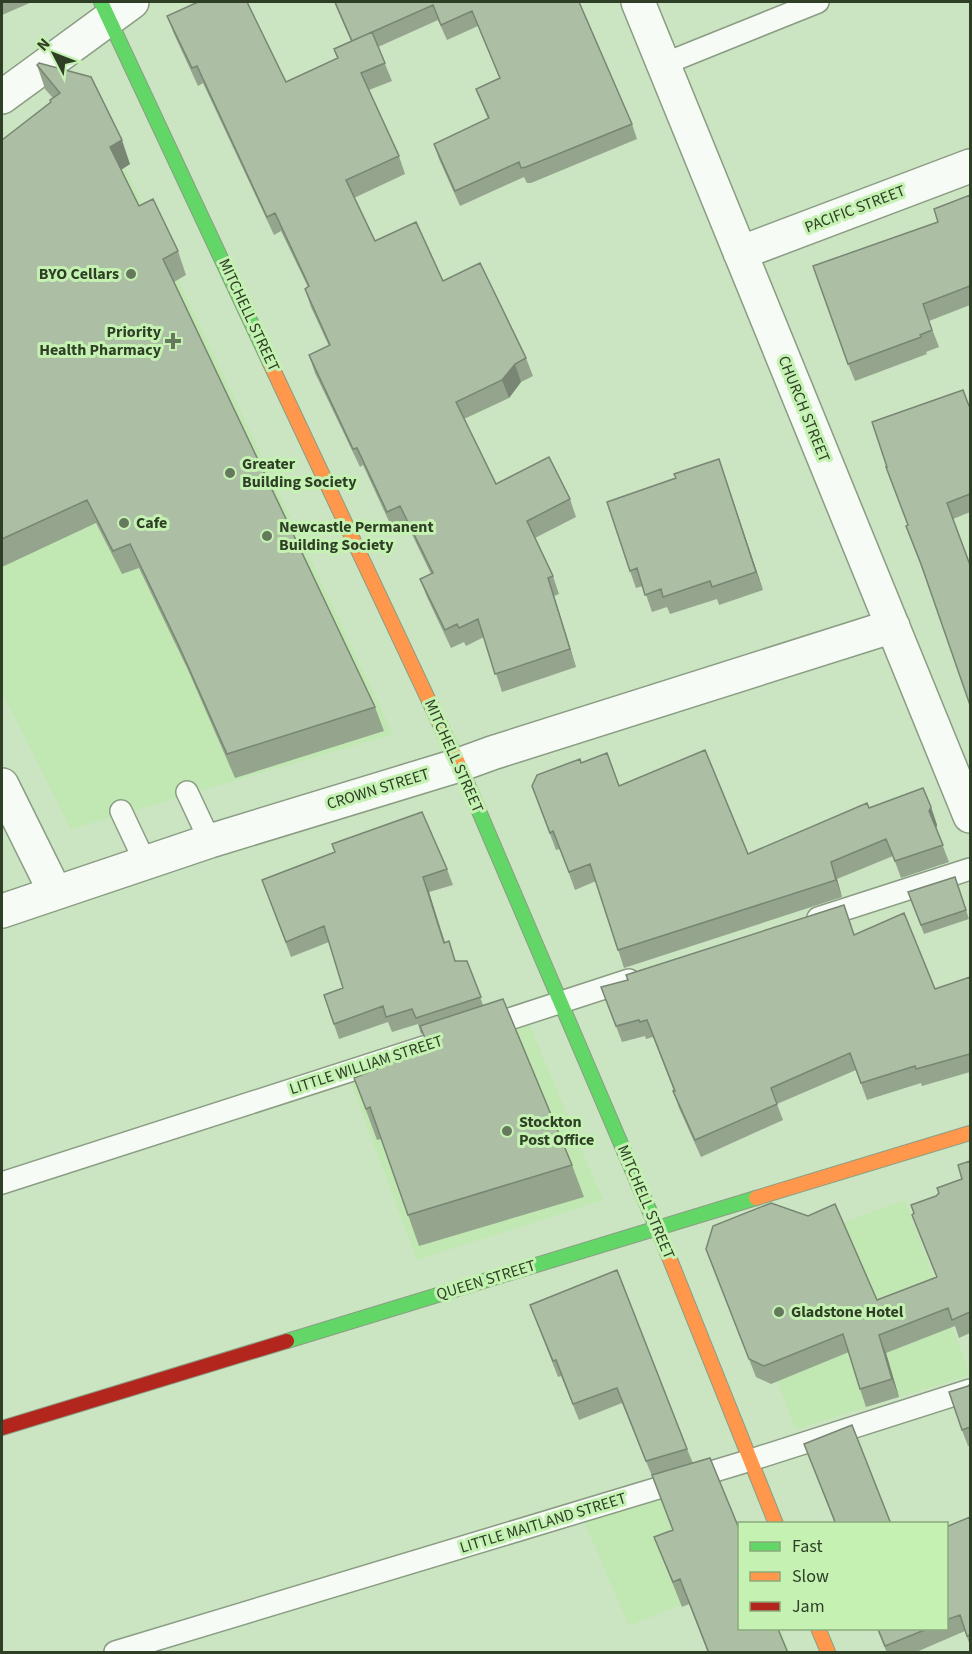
<svg xmlns="http://www.w3.org/2000/svg" width="972" height="1654" font-family="'Source Sans 3',sans-serif">
  <style>
    .built { fill: #c1e8b2 }
    .lines { fill: none; stroke-linecap: round; stroke-linejoin: round }
    .lane-casing { stroke: #8a9d83; stroke-width: 24 }
    .street-casing { stroke: #8a9d83; stroke-width: 36 }
    .fast-casing { stroke: #8a9d83; stroke-width: 16 }
    .slow-casing { stroke: #8a9d83; stroke-width: 16 }
    .jam-casing { stroke: #8a9d83; stroke-width: 16 }
    .lane { stroke: #f7fbf6; stroke-width: 21 }
    .street { stroke: #f7fbf6; stroke-width: 33 }
    .fast { stroke: #63d668; stroke-width: 14 }
    .slow { stroke: #ff974d; stroke-width: 14 }
    .jam { stroke: #b3261e; stroke-width: 14 }
    .wall { fill: #94a48d }
    .shaded-wall { fill: #788673 }
    .building { fill: #acbfa4; stroke: #788673; stroke-width: 1.5 }
    .poi-dot { fill: #65795c; stroke: #c5f2b3; stroke-width: 2 }
    .labels { text-anchor: middle; dominant-baseline: central; stroke-width: 6; stroke-linejoin: round; paint-order: stroke }
    .street-label { font-size: 16px; fill: #2e3f26; stroke: #c5f2b3 }
    .poi-label { font-size: 16px; font-weight: bold; fill: #2e3f26; stroke: #c5f2b3; text-anchor: start }
  </style>
  <rect width="100%" height="100%" fill="#cbe4c1"/>
  <path class="built" d="M98 110 393 734 71 829 2 692V331Z
    M526 1017 603 1200 417 1260 348 1075Z
    M905 1200 970 1375 796 1429 731 1264Z
    M717 1474 739 1529 740 1628 781 1629 790 1652H709L690 1601 629 1626 583 1519Z"/>
  <g class="lines">
    <defs>
      <path id="lane" d="M664 64 818 2
        M187 792 210 841
        M121 811 145 862
        M818 918 970 869
        M485 1027 629 980
        M2 1183 455 1037
        M115 1652 751 1460 970 1390"/>
      <path id="street" d="M638 2 970 816
        M2 97 132 2
        M740 253 970 166
        M2 785 55 892
        M2 911 210 841 459 765 492 753 893 626"/>
      <path id="fast" d="M101 2 270 363
        M461 769 665 1247
        M287 1341 756 1198"/>
      <path id="slow" d="M270 363 461 769
        M756 1198 970 1133
        M665 1247 776 1524
        M818 1628 828 1652"/>
      <path id="jam" d="M2 1428 287 1341"/>
    </defs>
    <use href="#lane" class="lane-casing"/>
    <use href="#street" class="street-casing"/>
    <use href="#fast" class="fast-casing"/>
    <use href="#slow" class="slow-casing"/>
    <use href="#jam" class="jam-casing"/>
    <use href="#lane" class="lane"/>
    <use href="#street" class="street"/>
    <use href="#fast" class="fast"/>
    <use href="#slow" class="slow"/>
    <use href="#jam" class="jam"/>
  </g>
  <path class="wall" d="M2 2H32L2 15Z
    M334 2H579L632 124 637 139 531 183H527L524 177 460 206 439 159 434 144 488 119 476 89 500 79 478 26 447 40 438 20 378 47 392 81 369 90 399 156 405 174 354 198 375 241 443 281 526 358 533 376 521 382 509 398 464 419 496 484 570 499 576 517 535 538 553 576 559 594 554 596 576 667 502 692 484 637 466 646 464 642 451 648 427 597 420 579 431 574 407 524 393 530 363 465 360 467 315 373 309 355 329 346 311 307 305 289 308 287 281 231 274 235 203 83 198 86 174 34 167 16 286 82 337 58 334 49 351 41Z
    M37 65 130 164 121 170 139 206 178 251 186 275 174 282 375 707 384 731 235 778 188 670 139 568 122 574 96 523 2 567V140L51 102 53 98 45 89Z
    M970 195V305L929 321 939 347 926 352 927 354 855 381 848 364 938 222Z
    M969 406H970V512L953 519 925 576 906 526 907 525Z
    M725 477 763 590 719 605 717 599 670 614 667 607 652 612 643 586 636 588 630 571Z
    M581 763 619 786 748 854 869 808 931 807 937 825 936 828 949 862 901 878 893 856 837 879 842 897 624 968 596 881 575 890 560 849 556 850 532 786Z
    M447 869 453 885 429 892 445 942 456 961H467L483 1005 572 1165 584 1197 419 1246 381 1139 377 1140 354 1078 428 1048 423 1033 421 1034 418 1024 392 1032 388 1022 339 1039 324 995 343 988 329 942 291 957 262 880Z
    M955 877 969 919 924 934 908 892Z
    M855 934 935 989 970 977V1072L922 1086 921 1083 867 1100 856 1070 777 1104 783 1120 701 1157 679 1108 673 1091H674L653 1037 646 1039 645 1036 622 1042 601 987Z
    M970 1161V1333L959 1338 955 1326 886 1353 899 1397 866 1407 860 1389 849 1352 771 1384 756 1377 706 1249 877 1300 937 1278 912 1215 936 1196 962 1179Z
    M530 1305 687 1449 693 1463 788 1653H708L689 1604 682 1607 654 1537 673 1530 652 1476 622 1403 579 1420 561 1376 558 1377Z
    M970 1384V1446H968L962 1430 968 1386Z
    M804 1444 891 1524H835Z
    M970 1517V1646L965 1631 914 1653H887L877 1629H946V1527Z"/>
  <path class="shaded-wall" d="M122 140 130 164 119 171 110 147Z
    M515 364 521 382 509 398 502 380Z
    M719 459 725 477 763 590 756 572Z
    M548 578 554 596 576 667 570 649Z
    M931 807 937 825 936 829 929 811Z
    M831 862 837 879 842 897 836 880Z
    M423 877 429 892 449 958 444 943Z
    M879 1335 886 1353 899 1397 892 1379Z"/>
  <path class="building" d="M198 2H247L286 82 338 58 334 49 372 32 385 63 361 73 399 156 346 180 375 241 416 222 443 281 480 263 499 302 526 358 515 364 502 380 456 402 496 484 549 457 570 499 527 521 553 576 548 578 570 649 495 674 478 619 459 628 457 624 445 630 420 579 433 573 400 506 387 512 357 448 353 449 309 355 330 345 305 289 309 286 275 213 267 217 197 66 192 68 167 16Z
    M335 2H579L632 124 526 167 521 168 519 162 455 191 434 144 489 118 476 89 500 78 472 11 441 25 433 5 352 41Z
    M39 63 91 77 122 140 110 147 139 206 153 199 178 251 163 259 375 707 227 754 179 646 130 544 113 551 87 500 2 539V140L51 102 50 100 60 93 37 65Z
    M970 195V286L923 304 932 330 920 335 921 337 848 364 813 266 938 222 934 209Z
    M963 390 969 406H970V494L947 503 970 565V705L921 564 906 526 908 525 886 467H887L872 422Z
    M719 459 756 572 712 587 710 581 663 597 661 589 645 595 637 568 630 571 607 502 676 478 674 474Z
    M705 750 748 854 867 803 869 808 923 788 931 807 929 811 943 845 895 861 886 839 831 862 836 880 618 950 590 864 569 872 553 831 550 833 532 786 537 775 580 759 581 763 607 753 619 786Z
    M422 812 447 869 423 877 444 943 449 941 455 961H467L481 997 416 1018 412 1009 386 1017 383 1006 334 1024 324 995 343 988 324 926 286 942 262 880 335 852 332 844Z
    M955 877 966 910 921 925 908 892Z
    M844 905 854 935 904 913 935 989 970 977V1054L916 1069 915 1066 861 1083 850 1053 771 1088 777 1104 695 1140 673 1091H675L647 1020 640 1022 639 1020 616 1026 601 987 628 980 626 975Z
    M503 999 572 1165 408 1215 370 1107 366 1109 354 1078 429 1048 420 1026Z
    M970 1161V1312L952 1320 948 1308 879 1335 892 1379 860 1389 843 1334 764 1366 749 1359 706 1249 713 1226 771 1203 808 1216 835 1204 877 1300 937 1277 912 1215 914 1213 911 1205 936 1196 939 1193 937 1188 962 1179 958 1165Z
    M617 1270 687 1449 646 1461 617 1388 573 1404 556 1360 553 1361 530 1305Z
    M970 1384V1427L962 1430 949 1392 968 1386Z
    M852 1425 891 1524H836L804 1444Z
    M710 1458 740 1531V1629H778L788 1653H709L680 1579 673 1582 654 1537 673 1530 652 1475Z
    M970 1517V1635L967 1636 960 1615 946 1620V1527Z
    M878 1629H927L885 1646Z"/>
  <g class="poi-dot">
    <circle cx="131" cy="274" r="6"/>
    <path d="M170 332h6v6h6v6h-6v6h-6v-6h-6v-6h6z"/>
    <circle cx="230" cy="473" r="6"/>
    <circle cx="124" cy="523" r="6"/>
    <circle cx="267" cy="536" r="6"/>
    <circle cx="507" cy="1131" r="6"/>
    <circle cx="779" cy="1312" r="6"/>
  </g>
  <g class="labels">
    <g class="street-label">
      <text transform="translate(855 209) rotate(-21)">PACIFIC STREET</text>
      <text transform="translate(249 315) rotate(65)">MITCHELL STREET</text>
      <text transform="translate(804 409) rotate(68)">CHURCH STREET</text>
      <text transform="translate(454 756) rotate(66)">MITCHELL STREET</text>
      <text transform="translate(378 789) rotate(-17)">CROWN STREET</text>
      <text transform="translate(366 1065) rotate(-18)">LITTLE WILLIAM STREET</text>
      <text transform="translate(646 1202) rotate(67)">MITCHELL STREET</text>
      <text transform="translate(486 1280) rotate(-17)">QUEEN STREET</text>
      <text transform="translate(543 1523) rotate(-17)">LITTLE MAITLAND STREET</text>
    </g>
    <g class="poi-label">
      <text x="119" y="274" text-anchor="end">BYO Cellars</text>
      <text x="161" y="332" text-anchor="end">Priority<tspan x="161" dy="18">Health Pharmacy</tspan></text>
      <text x="242" y="464">Greater<tspan x="242" dy="18">Building Society</tspan></text>
      <text x="136" y="523">Cafe</text>
      <text x="279" y="527">Newcastle Permanent<tspan x="279" dy="18">Building Society</tspan></text>
      <text x="519" y="1122">Stockton<tspan x="519" dy="18">Post Office</tspan></text>
      <text x="791" y="1312">Gladstone Hotel</text>
    </g>
  </g>
  <rect width="972" height="1654" fill="none" stroke="#2e3f26" stroke-width="6"/>
  <rect x="738" y="1522" width="210" height="108" fill="#c5f2b3" stroke="#89aa7b" stroke-width="1.5"/>
  <rect x="750" y="1542" width="30" height="9" fill="#63d668" stroke="#89aa7b" stroke-width="1.5"/>
  <text x="792" y="1552" font-size="18" fill="#2e3f26">Fast</text>
  <rect x="750" y="1572" width="30" height="9" fill="#ff974d" stroke="#89aa7b" stroke-width="1.5"/>
  <text x="792" y="1582" font-size="18" fill="#2e3f26">Slow</text>
  <rect x="750" y="1602" width="30" height="9" fill="#b3261e" stroke="#89aa7b" stroke-width="1.5"/>
  <text x="792" y="1612" font-size="18" fill="#2e3f26">Jam</text>
  <g transform="translate(54 54) rotate(312)" stroke="#c5f2b3" stroke-width="4.5" paint-order="stroke">
  <path d="M0-4.5L10 22L0 15L-10 22Z" fill="#2e3f26"/>
  <text y="-9" font-size="16" font-weight="bold" text-anchor="middle" fill="#2e3f26">N</text>
  </g>
</svg>
